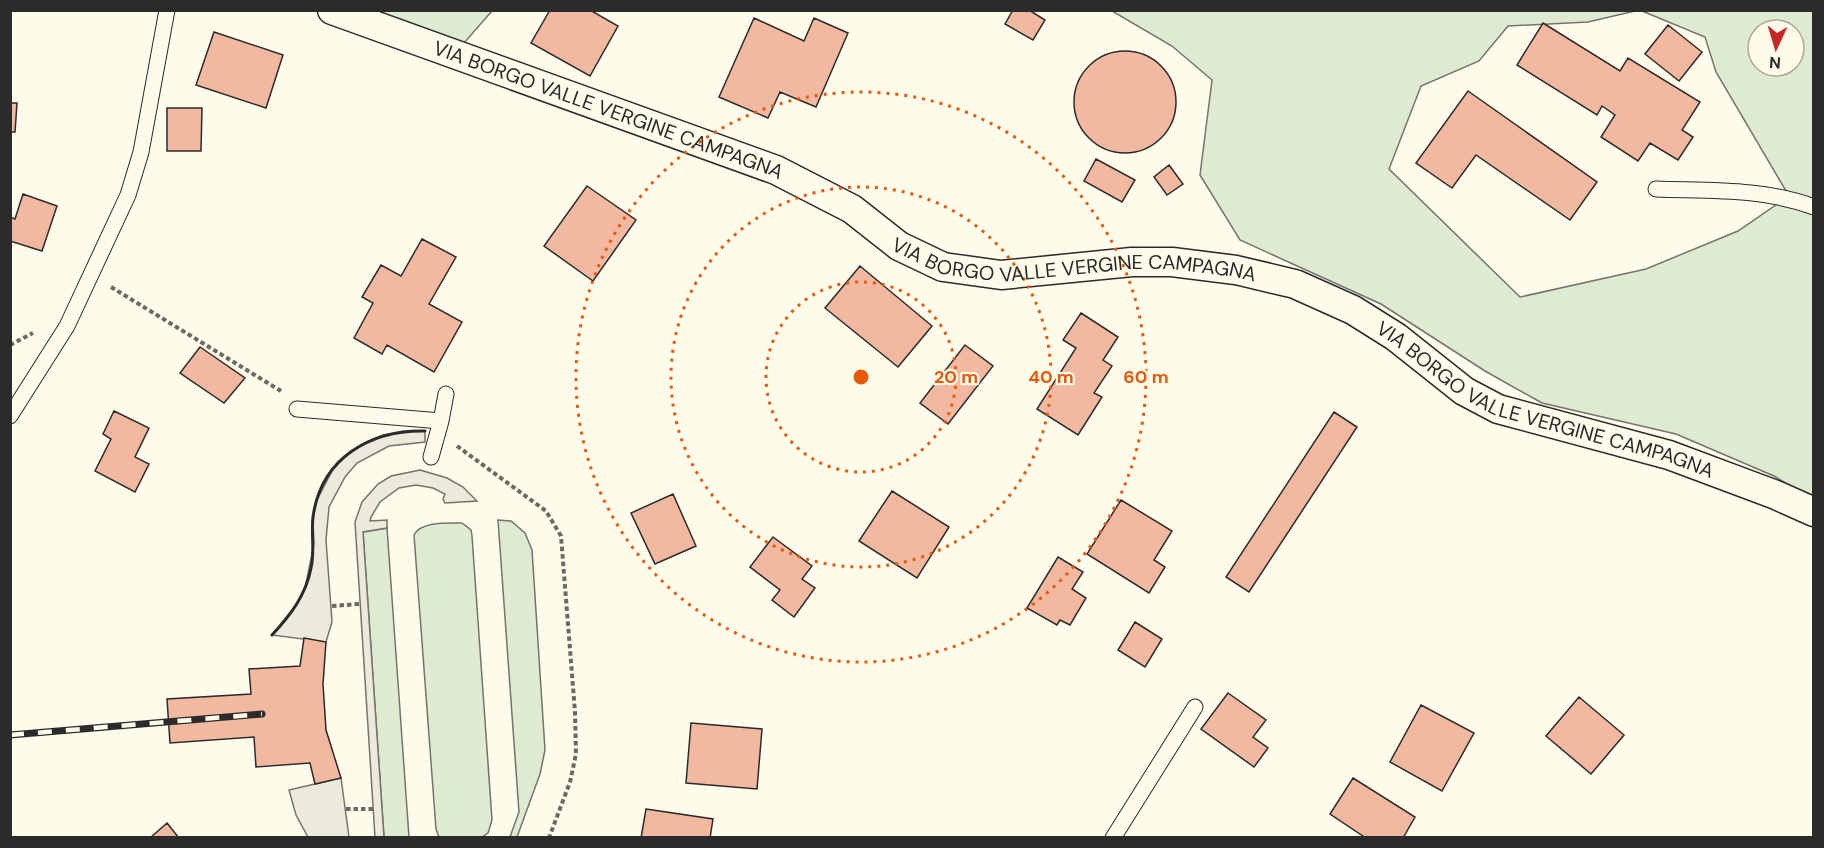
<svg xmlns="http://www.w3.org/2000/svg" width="1824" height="848" font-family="'DM Sans',sans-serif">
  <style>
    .green { fill: #deebd1; stroke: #74746e; stroke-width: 1.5; fill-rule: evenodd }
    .parking { fill: #eceadb; stroke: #74746e; stroke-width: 1.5 }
    .building { fill: #f2b8a0; stroke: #2b2b2b; stroke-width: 1.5 }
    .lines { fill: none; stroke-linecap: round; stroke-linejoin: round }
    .service-casing { stroke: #2b2b2b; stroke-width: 17 }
    .minor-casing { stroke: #2b2b2b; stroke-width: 31 }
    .path { stroke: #6a6964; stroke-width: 4; stroke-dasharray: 4.5 3; stroke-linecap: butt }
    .service { stroke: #fdfbea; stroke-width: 15 }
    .minor { stroke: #fdfbea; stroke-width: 28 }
    .rail-casing { stroke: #2b2b2b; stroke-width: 7 }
    .rail { stroke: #fdfbea; stroke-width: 4.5; stroke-dasharray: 14; stroke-linecap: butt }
    .wall { stroke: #2b2b2b; stroke-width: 3 }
    .ring { fill: none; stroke: #e8590c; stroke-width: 3; stroke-dasharray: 3 6 }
    .labels { text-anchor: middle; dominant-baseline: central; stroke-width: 4.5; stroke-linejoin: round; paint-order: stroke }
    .street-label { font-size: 20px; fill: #2b2b2b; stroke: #fdfbea }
    .centre { fill: #e8590c; stroke: #fdfbea; stroke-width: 3 }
    .ring-label { font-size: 18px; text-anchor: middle; font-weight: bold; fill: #e8590c; stroke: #fdfbea; stroke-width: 4.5; stroke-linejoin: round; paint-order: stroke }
  </style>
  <rect width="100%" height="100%" fill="#fdfbea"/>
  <path class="green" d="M363 11H492L464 43Z
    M1112 11H1635L1588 22 1508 26 1479 61 1421 86 1389 169 1520 297 1646 269 1738 231 1789 196 1716 72 1705 37 1642 11H1813V500L1774 476 1676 434 1542 403 1485 371 1381 304 1240 240 1200 175 1212 80 1172 46ZM1758 30H1794V66H1758Z
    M498 520 511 521 525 533 532 550 545 750 540 774 517 837H510L519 812Z
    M462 523 471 530 472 536 492 820 488 833 482 837H439L436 829 414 535C421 521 448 523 462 523Z
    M387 528 409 837H384L363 532Z"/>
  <path class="parking" d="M404 431H425V442L389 446 357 463 345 477 329 507 326 540 332 622 326 642 272 635 296 605 305 588 314 544 313 520 316 502 333 469 345 456 363 444 383 435Z
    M420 470 447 478 463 487 477 501 445 503 443 499 445 494 433 488 416 485 399 488 380 502 371 517 370 521 387 520V528L363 532 384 837H375L355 522 362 502 378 484 391 476Z
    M341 778 349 837H308L296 815 289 790Z"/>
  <path class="building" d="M550 10H590L618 26 590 76 531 43Z
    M1013 10H1029L1045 20 1033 40 1005 24Z
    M754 18 804 41 814 18 848 33 816 107 780 92 768 118 719 97Z
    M1543 23 1620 71 1628 58 1700 102 1682 130 1693 137 1678 160 1650 143 1638 161 1601 137 1615 115 1602 106 1597 115 1517 65Z
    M1668 25 1702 52 1679 81 1645 54Z
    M214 32 283 55 266 108 196 85Z
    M1074 102a51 51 0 1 1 102 0a51 51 0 1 1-102 0Z
    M1468 91 1597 182 1570 220 1476 155 1452 188 1416 163Z
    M10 103H17L15 132H10Z
    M167 108H202L201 151H167Z
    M1096 159 1135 180 1122 202 1084 181Z
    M1169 165 1183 184 1167 195 1154 177Z
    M587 186 636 220 593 281 544 246Z
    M23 194 57 206 42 251 10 241V217L15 219Z
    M422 239 456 257 429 304 462 322 434 372 387 345 382 354 354 338 373 303 362 297 381 265 401 276Z
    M860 266 932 326 898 367 825 308Z
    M1081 313 1118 337 1103 360 1112 366 1094 393 1102 397 1078 435 1037 409 1076 348 1063 340Z
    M965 345 993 366 948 424 920 403Z
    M200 347 245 378 224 403 180 373Z
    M114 411 149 428 135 457 149 464 135 492 95 471 111 439 103 434Z
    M1334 412 1357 427 1249 592 1226 577Z
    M892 491 949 527 917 578 859 541Z
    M673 494 696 546 655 564 631 513Z
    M1121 500 1172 531 1154 560 1165 567 1149 593 1087 554Z
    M773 537 812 566 802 579 815 588 794 617 772 600 780 590 750 567Z
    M1058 557 1083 572 1072 589 1086 598 1070 625 1060 620 1057 625 1027 608Z
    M1135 622 1162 639 1145 667 1118 650Z
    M304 638 326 642 323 684 326 730 341 778 315 784 310 763 256 767 254 737 170 743 167 699 251 694 249 669 300 666Z
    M1228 693 1266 720 1253 737 1268 748 1254 767 1201 729Z
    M1579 697 1624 735 1591 774 1546 736Z
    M1421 705 1474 733 1442 791 1390 762Z
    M691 723 762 729 757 789 686 783Z
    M1353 778 1415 817 1403 838H1366L1330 814Z
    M646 809 713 819 710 838H641Z
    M167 823 179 838H150Z"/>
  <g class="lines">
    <defs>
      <path id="service" d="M1656 189C1709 191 1763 188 1814 207
        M297 409 441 421 431 457
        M10 416 67 326 128 195 141 152 167 10
        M441 421 446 394
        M1113 838 1195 707"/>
      <g id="minor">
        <path id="s1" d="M332 10 776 170 852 209 899 246 943 267 1001 275 1132 262H1172L1236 270 1295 284 1353 310 1396 337 1464 391 1498 409 1669 455 1776 495 1814 512"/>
      </g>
    </defs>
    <use href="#service" class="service-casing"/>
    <use href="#minor" class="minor-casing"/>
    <path class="path" d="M111 287 281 391
      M10 345 33 333
      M457 446 546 511 561 536 575 712 576 754 570 782 549 838
      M332 606 359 604
      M346 809H374"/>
    <use href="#service" class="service"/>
    <use href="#minor" class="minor"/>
    <defs>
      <path id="rail" d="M10 735 262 714"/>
    </defs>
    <use href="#rail" class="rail-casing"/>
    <use href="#rail" class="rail"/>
    <path class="wall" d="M272 635C290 616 306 595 311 568 315 551 311 534 313 517 321 458 370 430 425 431"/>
  </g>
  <g class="ring">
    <circle cx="861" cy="377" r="95"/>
    <circle cx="861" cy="377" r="190"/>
    <circle cx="861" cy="377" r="285"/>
  </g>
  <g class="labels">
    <g class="street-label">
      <text stroke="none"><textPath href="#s1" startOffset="294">VIA BORGO VALLE VERGINE CAMPAGNA</textPath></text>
      <text stroke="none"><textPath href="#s1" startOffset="796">VIA BORGO VALLE VERGINE CAMPAGNA</textPath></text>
      <text stroke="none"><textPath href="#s1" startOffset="1300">VIA BORGO VALLE VERGINE CAMPAGNA</textPath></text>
    </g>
  </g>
  <circle cx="861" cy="377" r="9" class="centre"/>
  <g class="ring-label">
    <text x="956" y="383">20 m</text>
    <text x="1051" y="383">40 m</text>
    <text x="1146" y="383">60 m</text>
  </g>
  <rect width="1824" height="848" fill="none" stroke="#2b2b2b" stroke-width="24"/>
  <g transform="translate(1776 48) rotate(184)"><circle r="28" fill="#fdfbea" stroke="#a9a89e" stroke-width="1.5"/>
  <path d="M0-4.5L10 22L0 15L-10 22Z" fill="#c62828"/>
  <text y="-9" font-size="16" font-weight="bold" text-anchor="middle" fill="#2b2b2b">N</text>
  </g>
</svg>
